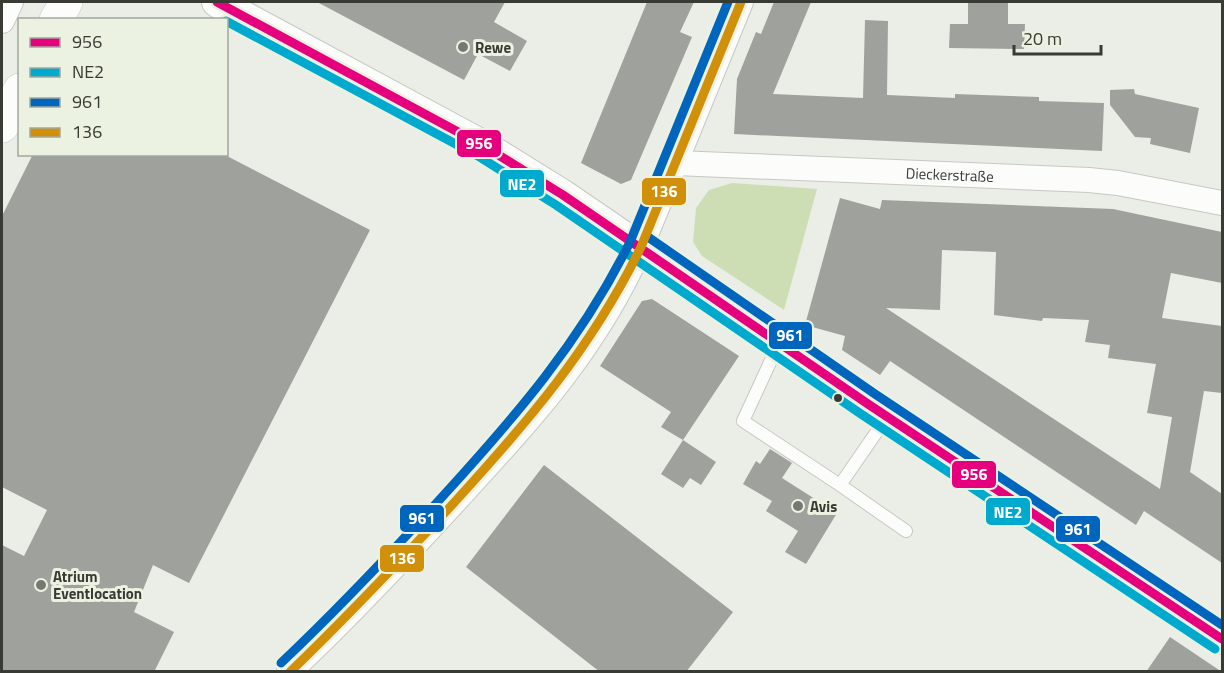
<svg xmlns="http://www.w3.org/2000/svg" width="1224" height="673" font-family="'Titillium Web',sans-serif">
  <style>
    .green { fill: #cddeb4 }
    .building { fill: #9fa29c; fill-rule: evenodd }
    .lines { fill: none; stroke-linecap: round; stroke-linejoin: round }
    .service-casing { stroke: #c6c9c3; stroke-width: 14 }
    .minor-casing { stroke: #c6c9c3; stroke-width: 26 }
    .tertiary-casing { stroke: #c6c9c3; stroke-width: 32 }
    .secondary-casing { stroke: #c6c9c3; stroke-width: 34 }
    .service { stroke: #fcfcfb; stroke-width: 12 }
    .minor { stroke: #fcfcfb; stroke-width: 24 }
    .tertiary { stroke: #fcfcfb; stroke-width: 30 }
    .secondary { stroke: #fcfcfb; stroke-width: 33 }
    .bus-1-casing { stroke: #ebf2e2; stroke-width: 14 }
    .bus-2-casing { stroke: #ebf2e2; stroke-width: 14 }
    .bus-3-casing { stroke: #ebf2e2; stroke-width: 14 }
    .bus-4-casing { stroke: #ebf2e2; stroke-width: 14 }
    .bus-1 { stroke: #e5007d; stroke-width: 9 }
    .bus-2 { stroke: #00a9ce; stroke-width: 9 }
    .bus-3 { stroke: #0065bd; stroke-width: 9 }
    .bus-4 { stroke: #d1900a; stroke-width: 9 }
    .poi-dot { fill: #767972; stroke: #ebf2e2; stroke-width: 2 }
    .bus-dot { fill: #383a34; stroke: #ebf2e2; stroke-width: 2 }
    .labels { text-anchor: middle; dominant-baseline: central; stroke-width: 6; stroke-linejoin: round; paint-order: stroke }
    .poi-label { font-size: 15px; font-weight: bold; fill: #383a34; stroke: #ebf2e2; text-anchor: start }
    .street-label { font-size: 15px; fill: #383a34; stroke: #ebf2e2 }
    .line-badge { stroke: #ebf2e2; stroke-width: 2 }
    .badge-label { font-size: 16px; text-anchor: middle; font-weight: bold; fill: #fff }
  </style>
  <rect width="100%" height="100%" fill="#eaeee6"/>
  <path class="green" d="M732 183 817 189 784 310 702 256 693 242 696 208 709 190Z"/>
  <path class="building" d="M317 2H505L494 22 527 41 510 71 478 54 464 80Z
    M647 2H694L680 32 692 37 631 180 621 184 581 163Z
    M774 2H811L773 94 863 98 865 20 888 21 887 95 955 98V94L1039 97V101L1104 103 1102 151 734 134 737 79 756 32 761 34Z
    M968 2H1008V24H1025L1024 49 949 48 950 24H968Z
    M1134 89 1135 94 1199 108 1190 153 1150 144 1151 138 1135 137 1110 105V90Z
    M33 154H223L370 230 189 583 153 565 134 612 174 632 154 672H2V545L24 556 47 510 2 487V216Z
    M840 198 880 209 882 200 1113 209 1222 232V283L1171 273 1162 318 1222 326V393L1204 391 1190 472 1222 494V563L1144 511 1136 525 890 361 880 375 842 350 845 336 805 325ZM942 250 996 252 994 315 1042 321 1043 318 1089 320 1085 342 1110 345 1108 358 1156 364 1147 413 1172 417 1160 489 886 308 940 310Z
    M652 299 739 356 683 440 661 427 671 412 600 366 642 301Z
    M683 440 716 462 701 485 690 478 683 488 661 474Z
    M770 449 792 463 782 478 837 513 806 564 785 552 798 531 766 511 772 501 743 484 756 461 760 464Z
    M544 465 733 612 686 672H600L466 567Z
    M1170 637 1222 672H1146Z"/>
  <g class="lines">
    <defs>
      <path id="service" d="M779 343 743 421 840 485
        M887 417 840 485 906 531"/>
      <g id="minor">
        <path d="M2 21 11 2"/>
        <path id="s1" d="M676 163 1089 180 1118 183 1222 203"/>
        <path d="M289 672C348 617 403 558 457 499 533 416 594 351 641 247L741 2"/>
      </g>
      <path id="tertiary" d="M217 2 484 146 563 195 868 404 1222 639"/>
      <path id="secondary" d="M56 20 66 2
        M2 126 20 90"/>
    </defs>
    <use href="#service" class="service-casing"/>
    <use href="#minor" class="minor-casing"/>
    <use href="#tertiary" class="tertiary-casing"/>
    <use href="#secondary" class="secondary-casing"/>
    <use href="#service" class="service"/>
    <use href="#minor" class="minor"/>
    <use href="#tertiary" class="tertiary"/>
    <use href="#secondary" class="secondary"/>
    <defs>
      <path id="bus-1" d="M217 2 484 146 563 195 868 404 1222 639"/>
      <path id="bus-2" d="M226 21 478 156 556 205 861 414 1215 649"/>
      <path id="bus-3" d="M648 237 875 394 1222 625
        M281 663C337 610 390 554 442 497 516 416 581 341 630 242L728 2"/>
      <path id="bus-4" d="M290 672C346 618 399 562 451 506 527 423 591 349 641 247L741 2"/>
    </defs>
    <use href="#bus-1" class="bus-1-casing"/>
    <use href="#bus-2" class="bus-2-casing"/>
    <use href="#bus-3" class="bus-3-casing"/>
    <use href="#bus-4" class="bus-4-casing"/>
    <use href="#bus-1" class="bus-1"/>
    <use href="#bus-2" class="bus-2"/>
    <use href="#bus-3" class="bus-3"/>
    <use href="#bus-4" class="bus-4"/>
  </g>
  <g class="poi-dot">
    <circle cx="463" cy="47" r="6"/>
    <circle cx="798" cy="506" r="6"/>
    <circle cx="41" cy="585" r="6"/>
  </g>
  <circle class="bus-dot" cx="838" cy="398" r="5"/>
  <g class="labels">
    <g class="poi-label">
      <text x="475" y="47">Rewe</text>
      <text x="810" y="506">Avis</text>
      <text x="53" y="576">Atrium<tspan x="53" dy="17">Eventlocation</tspan></text>
    </g>
    <g class="street-label">
      <text stroke="none"><textPath href="#s1" startOffset="274">Dieckerstraße</textPath></text>
    </g>
  </g>
  <g class="line-badge">
    <rect x="456" y="129" width="46" height="29" rx="6" fill="#e5007d"/>
    <rect x="499" y="169" width="46" height="29" rx="6" fill="#00a9ce"/>
    <rect x="641" y="177" width="46" height="29" rx="6" fill="#d1900a"/>
    <rect x="768" y="321" width="45" height="29" rx="6" fill="#0065bd"/>
    <rect x="951" y="460" width="46" height="29" rx="6" fill="#e5007d"/>
    <rect x="985" y="497" width="46" height="29" rx="6" fill="#00a9ce"/>
    <rect x="399" y="504" width="46" height="29" rx="6" fill="#0065bd"/>
    <rect x="1055" y="515" width="46" height="28" rx="6" fill="#0065bd"/>
    <rect x="379" y="544" width="46" height="29" rx="6" fill="#d1900a"/>
  </g>
  <g class="badge-label">
    <text x="479" y="149">956</text>
    <text x="522" y="190">NE2</text>
    <text x="664" y="197">136</text>
    <text x="790" y="341">961</text>
    <text x="974" y="480">956</text>
    <text x="1008" y="518">NE2</text>
    <text x="422" y="524">961</text>
    <text x="1078" y="535">961</text>
    <text x="402" y="564">136</text>
  </g>
  <rect width="1224" height="673" fill="none" stroke="#383a34" stroke-width="6"/>
  <rect x="18" y="18" width="210" height="138" fill="#ebf2e2" stroke="#a3a89c" stroke-width="1.5"/>
  <rect x="30" y="38" width="30" height="9" fill="#e5007d" stroke="#a3a89c" stroke-width="1.5"/>
  <text x="72" y="48" font-size="18" fill="#383a34">956</text>
  <rect x="30" y="68" width="30" height="9" fill="#00a9ce" stroke="#a3a89c" stroke-width="1.5"/>
  <text x="72" y="78" font-size="18" fill="#383a34">NE2</text>
  <rect x="30" y="98" width="30" height="9" fill="#0065bd" stroke="#a3a89c" stroke-width="1.5"/>
  <text x="72" y="108" font-size="18" fill="#383a34">961</text>
  <rect x="30" y="128" width="30" height="9" fill="#d1900a" stroke="#a3a89c" stroke-width="1.5"/>
  <text x="72" y="138" font-size="18" fill="#383a34">136</text>
  <path d="M1014 45v9h87v-9" fill="none" stroke="#383a34" stroke-width="3"/>
  <text x="1023" y="45" font-size="18" fill="#383a34" stroke="#ebf2e2" stroke-width="4.5" paint-order="stroke">20 m</text>
</svg>
